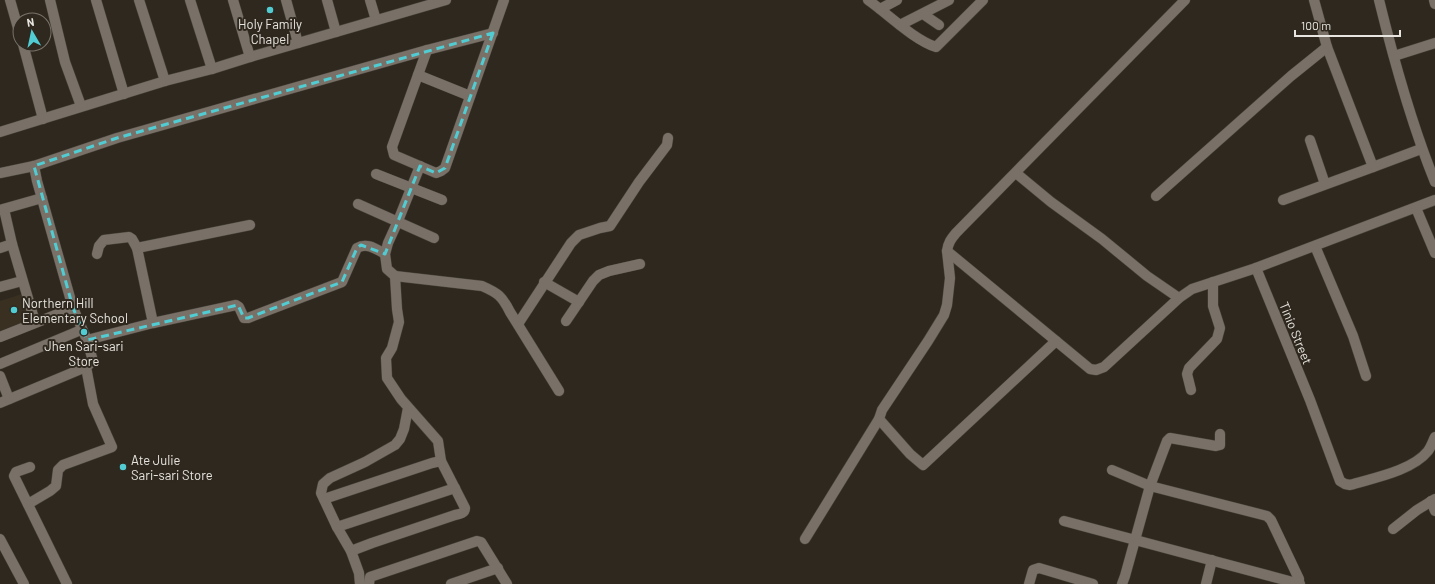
<svg xmlns="http://www.w3.org/2000/svg" width="1435" height="584" viewBox="0 0 1435 584" font-family="Barlow,sans-serif">
<style>
.built{fill:#3a3022}
.lines{fill:none;stroke-linecap:round;stroke-linejoin:round}
.minor-casing{stroke:#48443c;stroke-width:11}
.minor{stroke:#797167;stroke-width:10}
.marked{fill:none;stroke:#51ccd3;stroke-width:3;stroke-dasharray:8 5;stroke-linejoin:round}
.poi-dot{fill:#51ccd3;stroke:#2e281f;stroke-width:1.5}
.labels{text-anchor:middle;stroke-width:4;stroke-linejoin:round;paint-order:stroke}
.poi-label{font-size:13px;fill:#e8e4df;stroke:#2e281f}
.street-label{font-size:13px;fill:#e8e4df;stroke:#2e281f}
</style>
<rect width="100%" height="100%" fill="#2e281f"/>
<path class="built" d="M 22,294 L 31,319 L 0,331 L 0,301 Z"/>
<g class="lines">
<g class="minor-casing">
<g id="minor">
<path d="M 10,0 L 20,35"/>
<path d="M 50,0 L 65,62 L 81,106"/>
<path d="M 96,0 L 124,94"/>
<path d="M 139,0 L 165,81"/>
<path d="M 190,0 L 212,69"/>
<path d="M 233,0 L 250,57"/>
<path d="M 286,0 L 298,43"/>
<path d="M 327,0 L 336,32"/>
<path d="M 370,0 L 376,20"/>
<path d="M 868,0 C 888,14 914,40 936,47 L 983,0"/>
<path d="M 1185,0 L 956,233 C 951,239 948,243 947,251 L 1090,369 L 1096,370 L 1104,367 L 1179,298 L 1192,289 L 1256,268"/>
<path d="M 1314,0 L 1327,47 L 1373,167 L 1421,149"/>
<path d="M 1379,0 C 1394,61 1411,123 1435,182"/>
<path d="M 1434,0 L 1435,4"/>
<path d="M 880,9 L 897,0"/>
<path d="M 923,14 L 939,25"/>
<path d="M 900,25 L 949,0"/>
<path d="M 23,44 L 43,119"/>
<path d="M 427,50 L 392,147 L 394,155 L 436,173 L 441,171 L 445,168 L 504,0"/>
<path d="M 1394,56 L 1435,43"/>
<path d="M 418,75 L 470,96"/>
<path d="M 0,132 L 165,81 L 212,69 L 250,57 L 446,0"/>
<path d="M 1310,140 L 1325,184"/>
<path d="M 0,173 L 34,166 L 117,138 L 427,50 L 493,33"/>
<path d="M 1016,173 L 1051,202 L 1102,239 L 1147,276 L 1179,298"/>
<path d="M 376,174 L 442,200"/>
<path d="M 1156,196 L 1291,76 L 1327,47"/>
<path d="M 1283,200 L 1373,167"/>
<path d="M 1435,200 L 1256,268 L 1310,400 L 1340,481 L 1345,484 L 1350,485 C 1373,478 1412,471 1428,451 C 1431,447 1433,441 1435,437"/>
<path d="M 358,204 L 434,238"/>
<path d="M 1416,208 L 1435,253"/>
<path d="M 4,209 L 12,244 L 35,322"/>
<path d="M 0,210 L 42,198"/>
<path d="M 1315,246 L 1353,336 L 1366,376"/>
<path d="M 0,248 L 12,244"/>
<path d="M 947,251 L 950,278 L 947,305 L 944,315 L 928,341 L 882,410 L 879,419 L 910,454 L 923,465 L 1056,341"/>
<path d="M 97,254 L 99,246 L 104,240 L 129,237 L 132,239 L 137,248"/>
<path d="M 395,276 L 482,286 C 498,293 502,296 510,312 L 559,391"/>
<path d="M 544,282 L 579,302"/>
<path d="M 0,287 L 22,281"/>
<path d="M 566,321 L 593,281 L 599,275 L 609,271 L 640,264"/>
<path d="M 153,323 L 137,248 L 250,225"/>
<path d="M 518,324 L 571,243 L 579,235 L 600,228 L 610,226 L 639,182 L 667,145 L 668,138"/>
<path d="M 0,337 L 73,308"/>
<path d="M 87,340 L 153,323 L 236,305 L 239,307 L 244,318 L 248,318 L 342,282 L 357,248 C 367,242 376,249 385,254"/>
<path d="M 0,364 L 81,330"/>
<path d="M 0,376 L 9,399"/>
<path d="M 1191,390 L 1187,374 L 1189,368 L 1217,339 L 1220,328 L 1213,306 L 1213,282"/>
<path d="M 0,403 L 86,367 L 93,361 L 87,340 L 73,308 L 37,181 L 34,166"/>
<path d="M 408,408 L 404,429 L 400,439 L 395,445 L 365,462 L 330,478 L 323,484 L 321,493 L 337,527 L 351,551 L 372,543 L 455,515 C 460,514 465,513 465,508 L 441,461 L 438,441 L 401,399 L 387,378 L 386,358 L 392,348 L 399,322 L 397,309 L 395,276 L 387,269 L 385,254 L 388,243 L 398,221 L 420,166"/>
<path d="M 30,467 L 16,472 L 14,476 L 67,584"/>
<path d="M 1112,470 L 1150,486 L 1267,516 L 1271,520 L 1299,579 L 1299,584"/>
<path d="M 324,499 L 432,463 L 441,461"/>
<path d="M 1431,501 L 1435,511"/>
<path d="M 28,504 L 50,491 L 56,486 L 58,470 L 63,465 L 112,447 L 93,404 L 86,367"/>
<path d="M 1064,521 L 1300,584"/>
<path d="M 337,527 L 455,488"/>
<path d="M 1393,529 L 1417,510 L 1435,499"/>
<path d="M 0,539 L 24,584"/>
<path d="M 805,539 L 879,419"/>
<path d="M 351,551 L 359,573 L 360,584"/>
<path d="M 369,584 L 370,577 L 477,541 L 481,542 L 507,584"/>
<path d="M 451,584 L 498,568"/>
<path d="M 1029,584 L 1033,570 L 1039,568 L 1093,584"/>
<path d="M 1122,584 L 1125,576 L 1150,486 L 1167,441 L 1170,438 L 1216,446 L 1220,445 L 1220,434"/>
<path d="M 1206,584 L 1212,560"/>
</g>
</g>
<use href="#minor" class="minor"/>
</g>
<path class="marked" d="M 493,33 L 445,168 L 436,173 L 420,166 L 385,254 L 361,245 L 357,248 L 342,282 L 248,318 L 244,318 L 238,305 L 87,340 L 73,308 L 34,166 L 117,138 Z"/>
<g class="poi-dot">
<circle cx="270" cy="10" r="4"/>
<circle cx="14" cy="310" r="4"/>
<circle cx="84" cy="332" r="4"/>
<circle cx="123" cy="467" r="4"/>
</g>
<g class="labels">
<g class="poi-label">
<text x="270" y="29">Holy Family<tspan x="270" dy="15">Chapel</tspan></text>
<text x="22" y="308" text-anchor="start">Northern Hill<tspan x="22" dy="15">Elementary School</tspan></text>
<text x="84" y="351">Jhen Sari-sari<tspan x="84" dy="15">Store</tspan></text>
<text x="131" y="465" text-anchor="start">Ate Julie<tspan x="131" dy="15">Sari-sari Store</tspan></text>
</g>
<g class="street-label">
<text transform="translate(1296 333) rotate(68)" y="5">Tinio Street</text>
</g>
</g>
<g transform="translate(32 32) rotate(351)"><circle r="19" fill="#2e281f" stroke="#78736c"/>
<path d="M0-3L7 15L0 10L-7 15Z" fill="#51ccd3"/>
<text y="-6" font-size="11" font-weight="bold" text-anchor="middle" fill="#e8e4df">N</text>
</g>
<path d="M1295 30v6h105v-6" fill="none" stroke="#e8e4df" stroke-width="2"/>
<text x="1301" y="30" font-size="12" fill="#e8e4df" stroke="#2e281f" stroke-width="3" paint-order="stroke">100 m</text>
</svg>
